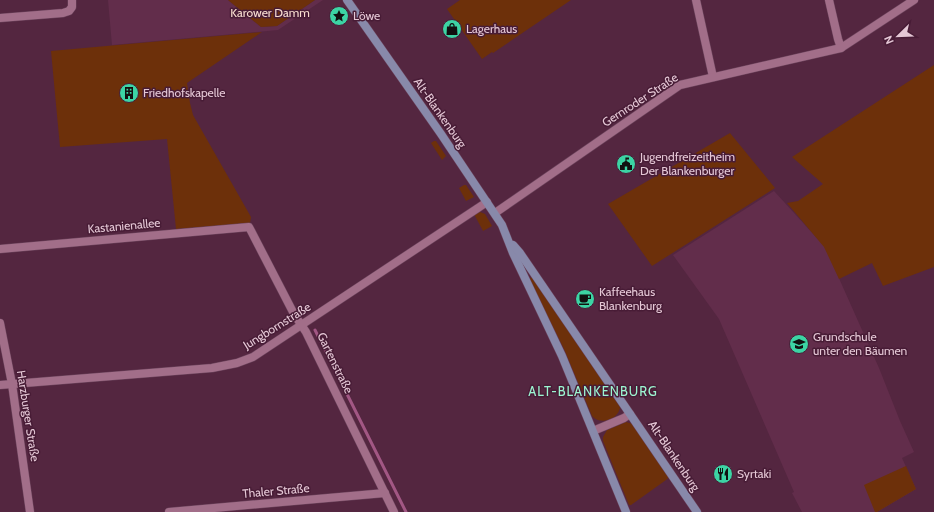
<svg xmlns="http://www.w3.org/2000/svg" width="934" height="512" viewBox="0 0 934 512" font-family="Cabin,sans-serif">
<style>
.built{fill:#622d4b}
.green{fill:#6d300a}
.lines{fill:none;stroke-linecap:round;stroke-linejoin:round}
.stream{stroke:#a25784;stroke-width:3}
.street-casing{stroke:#6c445c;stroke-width:9}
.secondary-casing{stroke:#6c445c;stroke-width:9}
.street{stroke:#a26e89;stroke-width:8}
.secondary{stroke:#8889aa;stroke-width:8}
.labels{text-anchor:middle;stroke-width:3;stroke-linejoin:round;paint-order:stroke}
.park-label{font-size:12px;fill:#f8ddd0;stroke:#481c36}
.poi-label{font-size:12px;fill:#e5c8d6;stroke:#481c36;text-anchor:start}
.street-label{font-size:12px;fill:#e5c8d6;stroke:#481c36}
.neighbourhood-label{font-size:13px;letter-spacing:1px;fill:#9cf5d1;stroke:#481c36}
</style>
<rect width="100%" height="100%" fill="#542640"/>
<g class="built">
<path d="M 108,0 L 228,0 L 261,27 L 277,26 L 315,0 L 323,0 L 278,30 L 112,45 Z"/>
<path d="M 774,191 L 825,247 L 879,368 L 900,421 L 914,452 L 902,458 L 916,489 L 877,512 L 802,512 L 792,493 L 794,492 L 719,319 L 673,255 Z"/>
</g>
<g class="green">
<path d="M 228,0 L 315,0 L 277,26 L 261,27 Z"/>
<path d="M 460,0 L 571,0 L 493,53 L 492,52 L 482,59 L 447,9 Z"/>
<path d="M 262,32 L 187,83 L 190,103 L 193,115 L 251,217 L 250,223 L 176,229 L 167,139 L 60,147 L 51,51 Z"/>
<path d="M 934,65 L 934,267 L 883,286 L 872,263 L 839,279 L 824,247 L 787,203 L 798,201 L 823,184 L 792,157 Z"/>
<path d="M 730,133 L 775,188 L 652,266 L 608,204 Z"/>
<path d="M 434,141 L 436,141 L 446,156 L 442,160 L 431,143 Z"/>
<path d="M 464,185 L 466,185 L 474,197 L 466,201 L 459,188 Z"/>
<path d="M 480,212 L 485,214 L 492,226 L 483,231 L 474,214 Z"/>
<path d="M 532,277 L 620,407 C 619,419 601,426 592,416 L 564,349 L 529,279 Z"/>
<path d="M 626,422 L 633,424 L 668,475 L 668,478 L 666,480 L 631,505 L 629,505 L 603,441 L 603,437 L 607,430 Z"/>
<path d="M 906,466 L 916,489 L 877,512 L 875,512 L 864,485 Z"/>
</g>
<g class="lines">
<path class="stream" d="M 315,330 L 406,512"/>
<g class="street-casing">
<g id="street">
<path d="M 696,0 L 713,77"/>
<path d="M 829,0 L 838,39 L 841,48"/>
<path d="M 0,18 L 63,13 L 69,11 L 72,7 L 72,0"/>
<path d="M 495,213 L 680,85 L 841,48 L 914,0"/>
<path d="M 0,249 L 249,227 L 294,314 L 306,332 L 394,512"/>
<path d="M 0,323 L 12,384 L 30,512"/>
<path d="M 0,385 L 212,368 L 237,363 L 253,357 L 487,202"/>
<path d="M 593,431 L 624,418 L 630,414"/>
<path d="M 169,512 L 385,493"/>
</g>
</g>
<g class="secondary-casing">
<g id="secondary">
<path d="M 347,0 L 441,134 L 502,225 L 513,253 L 562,356 L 626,512"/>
<path d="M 513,245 L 520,253 L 697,512"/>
</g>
</g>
<use href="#street" class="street"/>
<use href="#secondary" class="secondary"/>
</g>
<defs>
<g id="sight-disc" transform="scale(1)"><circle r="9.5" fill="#3cd4a4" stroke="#481c36"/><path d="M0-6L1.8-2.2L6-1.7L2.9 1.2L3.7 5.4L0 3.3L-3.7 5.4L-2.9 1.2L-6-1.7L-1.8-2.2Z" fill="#111"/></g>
<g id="shop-disc" transform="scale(1)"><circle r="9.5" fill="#3cd4a4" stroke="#481c36"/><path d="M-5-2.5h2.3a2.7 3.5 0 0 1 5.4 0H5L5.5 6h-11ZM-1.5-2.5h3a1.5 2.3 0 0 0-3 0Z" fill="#111"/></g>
<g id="building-disc" transform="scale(1)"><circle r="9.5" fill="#3cd4a4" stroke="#481c36"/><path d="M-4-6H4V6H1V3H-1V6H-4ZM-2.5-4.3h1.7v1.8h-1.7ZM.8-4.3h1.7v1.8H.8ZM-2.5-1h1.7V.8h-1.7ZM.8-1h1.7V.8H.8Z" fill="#111"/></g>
<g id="civic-disc" transform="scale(1)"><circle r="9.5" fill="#3cd4a4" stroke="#481c36"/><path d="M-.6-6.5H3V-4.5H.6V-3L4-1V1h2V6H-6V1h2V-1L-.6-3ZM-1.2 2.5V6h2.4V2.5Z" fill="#111"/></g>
<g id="cafe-disc" transform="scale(1)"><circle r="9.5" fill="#3cd4a4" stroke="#481c36"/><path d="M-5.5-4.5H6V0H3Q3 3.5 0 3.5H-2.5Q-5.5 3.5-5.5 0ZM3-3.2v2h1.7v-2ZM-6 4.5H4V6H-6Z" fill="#111"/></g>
<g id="school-disc" transform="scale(1)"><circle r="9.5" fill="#3cd4a4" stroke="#481c36"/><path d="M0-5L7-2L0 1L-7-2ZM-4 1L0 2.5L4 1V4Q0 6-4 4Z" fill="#111"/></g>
<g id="restaurant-disc" transform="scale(1)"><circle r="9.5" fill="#3cd4a4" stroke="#481c36"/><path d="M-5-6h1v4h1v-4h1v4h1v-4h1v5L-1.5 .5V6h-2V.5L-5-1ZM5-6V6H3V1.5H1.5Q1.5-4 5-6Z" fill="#111"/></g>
</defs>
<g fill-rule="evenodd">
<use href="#sight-disc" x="339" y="16"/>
<use href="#shop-disc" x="452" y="29"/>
<use href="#building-disc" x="129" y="93"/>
<use href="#civic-disc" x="626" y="164"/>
<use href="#cafe-disc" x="585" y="299"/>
<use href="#school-disc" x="799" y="344"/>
<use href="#restaurant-disc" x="723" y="474"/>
</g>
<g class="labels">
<g class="park-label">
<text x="270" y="17">Karower Damm</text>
</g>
<g class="poi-label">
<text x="353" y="20">Löwe</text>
<text x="466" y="33">Lagerhaus</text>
<text x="143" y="97">Friedhofskapelle</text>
<text x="640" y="161">Jugendfreizeitheim<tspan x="640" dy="14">Der Blankenburger</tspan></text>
<text x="599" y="296">Kaffeehaus<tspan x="599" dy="14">Blankenburg</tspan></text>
<text x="813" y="341">Grundschule<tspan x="813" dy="14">unter den Bäumen</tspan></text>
<text x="737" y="478">Syrtaki</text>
</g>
<g class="street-label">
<text transform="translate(640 100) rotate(-33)" y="4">Gernroder Straße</text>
<text transform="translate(440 113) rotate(55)" y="4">Alt-Blankenburg</text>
<text transform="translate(124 226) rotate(-5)" y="4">Kastanienallee</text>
<text transform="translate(277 326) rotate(-32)" y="4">Jungbornstraße</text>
<text transform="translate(335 363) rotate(64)" y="4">Gartenstraße</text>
<text transform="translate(28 416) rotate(81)" y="4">Harzburger Straße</text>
<text transform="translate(674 456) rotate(56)" y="4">Alt-Blankenburg</text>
<text transform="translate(276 491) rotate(-5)" y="4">Thaler Straße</text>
</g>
<g class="neighbourhood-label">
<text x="593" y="396">ALT-BLANKENBURG</text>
</g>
</g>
<g transform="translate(898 36) rotate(247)" stroke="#481c36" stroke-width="3" paint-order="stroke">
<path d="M0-3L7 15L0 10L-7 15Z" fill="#e5c8d6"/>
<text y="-6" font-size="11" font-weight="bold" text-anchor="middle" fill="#e5c8d6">N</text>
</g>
</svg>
